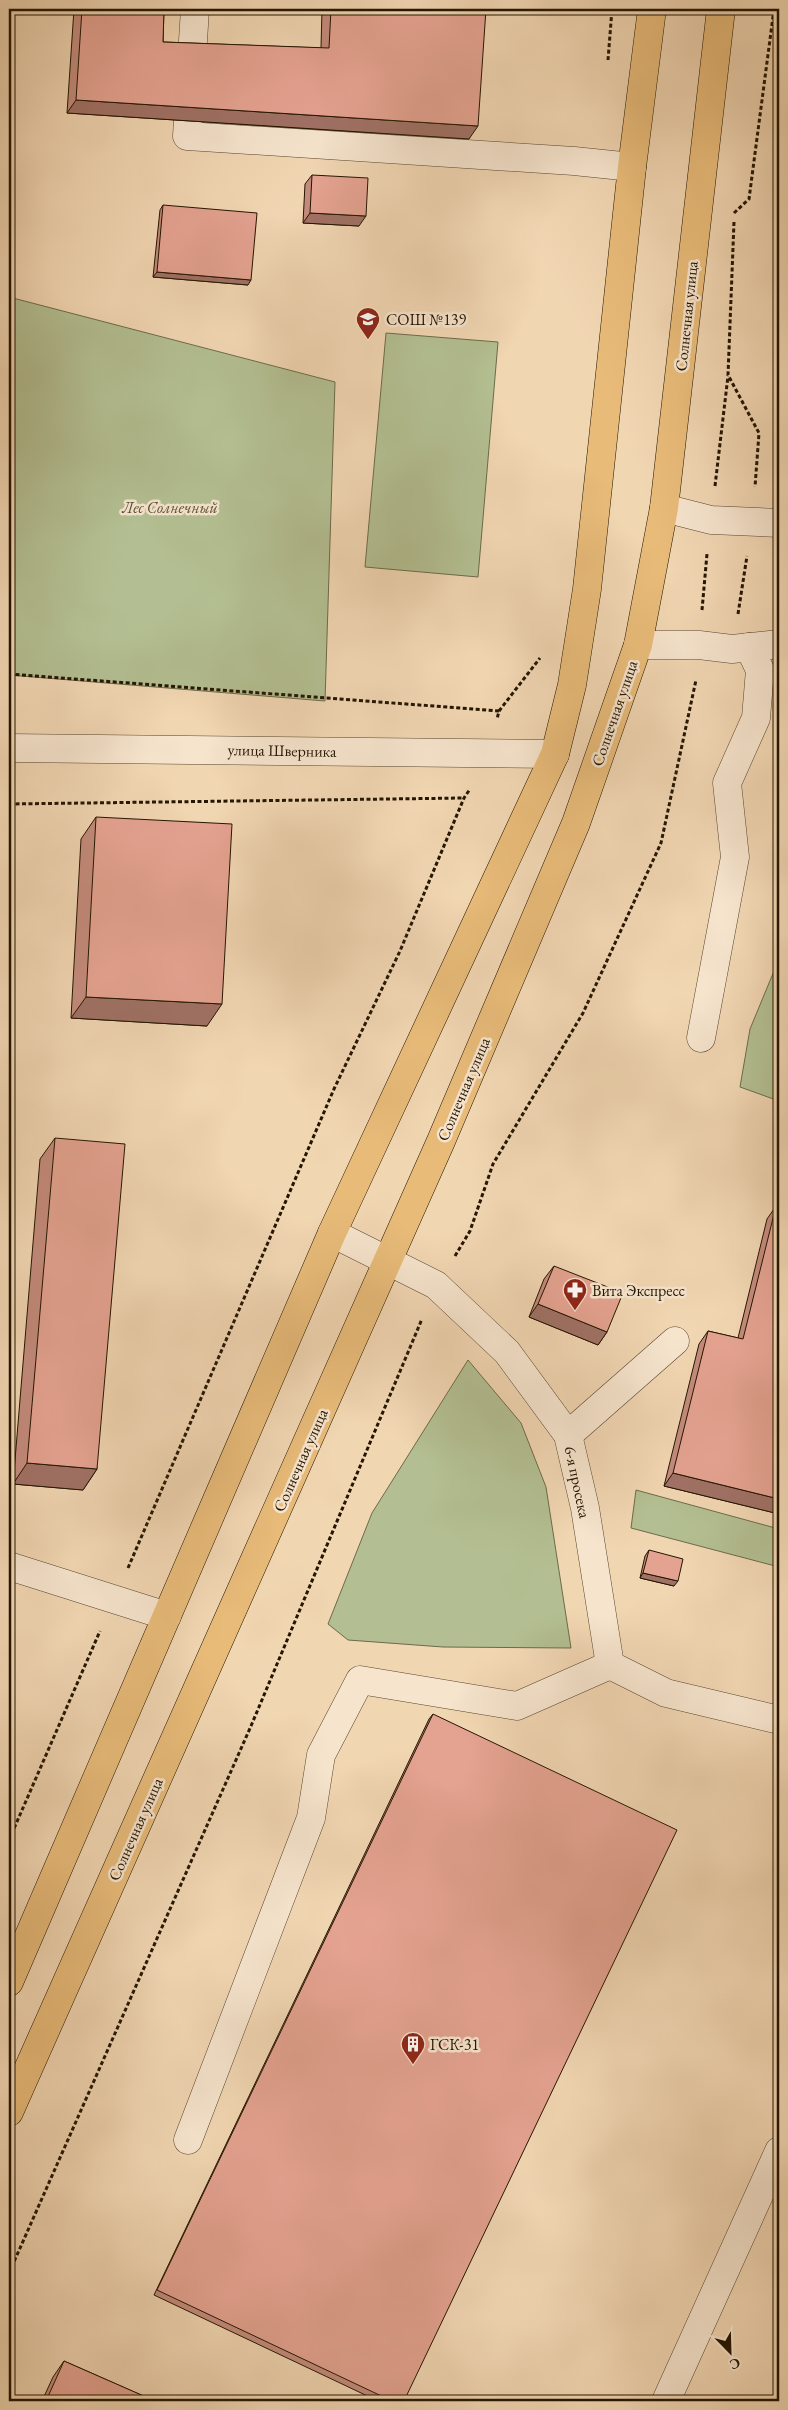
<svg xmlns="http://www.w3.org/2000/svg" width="788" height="2410" viewBox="0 0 788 2410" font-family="'EB Garamond',serif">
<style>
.green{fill:#b3bf92;stroke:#6c6a4a}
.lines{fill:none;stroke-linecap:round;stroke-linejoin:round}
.minor-casing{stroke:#57452d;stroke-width:29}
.major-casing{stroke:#241501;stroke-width:29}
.path{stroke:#241501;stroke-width:3;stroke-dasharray:4 2.5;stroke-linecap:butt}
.minor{stroke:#f6e4cd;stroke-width:28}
.major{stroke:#e8bb79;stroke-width:28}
.wall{fill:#c48b7c;stroke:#241501}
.shaded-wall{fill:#a07165;stroke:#241501}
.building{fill:#e4a290;stroke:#241501}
.labels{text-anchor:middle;stroke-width:5;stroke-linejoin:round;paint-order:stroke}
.street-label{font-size:16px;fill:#241501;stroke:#f6e4cd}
.poi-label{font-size:16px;fill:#241501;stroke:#f6e4cd;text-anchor:start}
.park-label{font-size:16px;font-style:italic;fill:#565034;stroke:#f6e4cd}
</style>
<rect width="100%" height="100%" fill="#f1d6b2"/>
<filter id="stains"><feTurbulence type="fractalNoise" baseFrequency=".004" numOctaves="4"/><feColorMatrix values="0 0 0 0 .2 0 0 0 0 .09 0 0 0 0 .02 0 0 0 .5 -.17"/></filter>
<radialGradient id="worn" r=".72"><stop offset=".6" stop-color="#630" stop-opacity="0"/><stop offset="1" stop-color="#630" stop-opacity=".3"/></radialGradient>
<g class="green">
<path d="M 9,297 L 335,382 L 325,701 L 9,675 Z"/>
<path d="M 386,333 L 498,342 L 478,577 L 365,567 Z"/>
<path d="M 779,959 L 779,1101 L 740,1087 L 750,1029 Z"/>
<path d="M 468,1360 L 521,1423 L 546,1487 L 571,1648 L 443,1647 L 348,1640 L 328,1624 L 372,1513 Z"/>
<path d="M 636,1490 L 779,1529 L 779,1567 L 631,1528 Z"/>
</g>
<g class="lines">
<g class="minor-casing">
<g id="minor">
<path d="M 195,9 L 187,136 L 574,161 L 632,167"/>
<path d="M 664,508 L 711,520 L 779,523"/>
<path d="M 638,645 L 699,645 L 732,649 L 779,644"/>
<path d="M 9,748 L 555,754"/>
<path d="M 701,1038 L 735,857 L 727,783 L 756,718 L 760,670 L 749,647"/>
<path d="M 332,1233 L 436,1285 L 507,1352 L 568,1435 L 585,1508 L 610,1665 L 666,1693 L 779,1720"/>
<path d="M 568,1435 L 675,1341"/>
<path d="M 9,1566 L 167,1616"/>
<path d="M 188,2140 L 311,1818 L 321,1755 L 360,1680 L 517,1706 L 610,1665"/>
<path d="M 666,2401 L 779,2151"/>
</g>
</g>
<g class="major-casing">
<g id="major">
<path d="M 9,1982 L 332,1233 L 555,754 L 572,685 L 587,589 L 632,167 L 652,9"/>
<path d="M 9,2112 L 441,1141 L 576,823 L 638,645 L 664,508 L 721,9"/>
</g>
</g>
<g class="path">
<path d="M 608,60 L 612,9"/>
<path d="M 734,213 L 749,199 L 774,9"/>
<path d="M 734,222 L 728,375 L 759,433 L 755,487"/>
<path d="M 715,486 L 728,376"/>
<path d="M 702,610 L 707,554"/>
<path d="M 738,614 L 747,556"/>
<path d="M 9,674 L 499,711 L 497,719"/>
<path d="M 499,711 L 540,658"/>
<path d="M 9,804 L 464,798"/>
<path d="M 455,1256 L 470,1231 L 493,1164 L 583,1013 L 661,843 L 696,680"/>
<path d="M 128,1568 L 334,1089 L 400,951 L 464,798 L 470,789"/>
<path d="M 9,1840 L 100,1631"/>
<path d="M 9,2273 L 251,1726 L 422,1319"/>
</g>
<use href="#minor" class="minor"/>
<use href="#major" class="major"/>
</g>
<g class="wall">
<path d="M 74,9 L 164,9 L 163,42 L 321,48 L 322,9 L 486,9 L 469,139 L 67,113 Z"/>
<path d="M 312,175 L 359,226 L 303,223 L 305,184 Z"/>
<path d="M 163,205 L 248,285 L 153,277 L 160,210 Z"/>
<path d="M 96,817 L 207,1026 L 71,1018 L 81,839 Z"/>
<path d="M 55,1138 L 97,1469 L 83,1490 L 13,1484 L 40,1159 Z"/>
<path d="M 776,1206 L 779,1514 L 664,1486 L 699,1344 L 708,1331 L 738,1338 L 767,1219 Z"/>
<path d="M 554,1266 L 607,1332 L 598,1345 L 529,1317 L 544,1279 Z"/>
<path d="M 649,1550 L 674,1586 L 640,1578 L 645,1556 Z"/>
<path d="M 433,1714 L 404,2401 L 378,2401 L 154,2295 L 429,1719 Z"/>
<path d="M 64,2361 L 155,2401 L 42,2401 L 53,2377 Z"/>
</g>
<g class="shaded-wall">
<path d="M 76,100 L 478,126 L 469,139 L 67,113 Z"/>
<path d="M 310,213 L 366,216 L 359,226 L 303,223 Z"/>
<path d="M 157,272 L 251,280 L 248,285 L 153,277 Z"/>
<path d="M 86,997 L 222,1004 L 207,1026 L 71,1018 Z"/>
<path d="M 538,1304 L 607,1332 L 598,1345 L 529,1317 Z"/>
<path d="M 27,1463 L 97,1469 L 83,1490 L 13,1484 Z"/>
<path d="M 673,1473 L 779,1499 L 779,1514 L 664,1486 Z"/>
<path d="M 643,1573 L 678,1581 L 674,1586 L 640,1578 Z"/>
</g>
<g class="building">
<path d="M 82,9 L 164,9 L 163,42 L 329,48 L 331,9 L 486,9 L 478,126 L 76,100 Z"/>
<path d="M 312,175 L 368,178 L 366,216 L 310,213 Z"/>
<path d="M 163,205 L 257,213 L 251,280 L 157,272 Z"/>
<path d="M 96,817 L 232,824 L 222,1004 L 86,997 Z"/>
<path d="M 55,1138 L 125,1144 L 97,1469 L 27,1463 Z"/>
<path d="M 776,1206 L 779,1207 L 779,1499 L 673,1473 L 708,1331 L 743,1339 Z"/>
<path d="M 554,1266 L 623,1293 L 607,1332 L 538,1304 Z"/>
<path d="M 649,1550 L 683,1559 L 678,1581 L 643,1573 Z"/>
<path d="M 433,1714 L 677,1830 L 404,2401 L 392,2401 L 157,2290 Z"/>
<path d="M 64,2361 L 155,2401 L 46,2401 Z"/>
</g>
<defs>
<g id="school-pin" transform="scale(1.25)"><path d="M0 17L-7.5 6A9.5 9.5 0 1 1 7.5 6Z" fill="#8f2418" stroke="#f6e4cd"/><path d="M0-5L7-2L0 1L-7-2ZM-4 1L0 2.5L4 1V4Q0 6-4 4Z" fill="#fff"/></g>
<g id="pharmacy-pin" transform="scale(1.25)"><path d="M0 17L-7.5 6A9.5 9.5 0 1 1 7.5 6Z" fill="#8f2418" stroke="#f6e4cd"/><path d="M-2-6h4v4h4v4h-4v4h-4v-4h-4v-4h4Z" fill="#fff"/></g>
<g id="building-pin" transform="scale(1.25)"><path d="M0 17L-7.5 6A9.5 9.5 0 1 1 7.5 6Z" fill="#8f2418" stroke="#f6e4cd"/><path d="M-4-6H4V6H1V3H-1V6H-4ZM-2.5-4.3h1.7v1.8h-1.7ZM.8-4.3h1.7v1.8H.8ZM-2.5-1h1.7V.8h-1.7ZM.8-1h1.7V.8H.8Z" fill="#fff"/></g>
</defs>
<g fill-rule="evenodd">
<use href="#school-pin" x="368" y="319"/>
<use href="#pharmacy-pin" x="575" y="1290"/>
<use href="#building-pin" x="413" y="2044"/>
</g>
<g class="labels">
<g class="street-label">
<text transform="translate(686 316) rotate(-84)" y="6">Солнечная улица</text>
<text transform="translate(614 713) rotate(-71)" y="6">Солнечная улица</text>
<text transform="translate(282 750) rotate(1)" y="6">улица Шверника</text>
<text transform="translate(463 1089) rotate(-67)" y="6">Солнечная улица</text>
<text transform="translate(300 1460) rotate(-66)" y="6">Солнечная улица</text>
<text transform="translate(578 1482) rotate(78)" y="6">6-я просека</text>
<text transform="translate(135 1829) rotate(-66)" y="6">Солнечная улица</text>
</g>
<g class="poi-label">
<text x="386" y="325">СОШ №139</text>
<text x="592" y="1296">Вита Экспресс</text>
<text x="430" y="2050">ГСК-31</text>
</g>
<g class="park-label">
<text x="170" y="513">Лес Солнечный</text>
</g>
</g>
<rect width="788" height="2410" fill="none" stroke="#f1d6b2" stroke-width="30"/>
<rect x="10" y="10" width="768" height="2390" fill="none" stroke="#241501" stroke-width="2.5"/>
<rect x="15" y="15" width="758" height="2380" fill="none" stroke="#241501"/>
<g transform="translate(730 2352) rotate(157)" stroke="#f6e4cd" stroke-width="4" paint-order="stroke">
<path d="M0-4L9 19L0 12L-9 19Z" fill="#241501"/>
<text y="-8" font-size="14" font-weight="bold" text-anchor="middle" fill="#241501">С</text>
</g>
<rect width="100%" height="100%" filter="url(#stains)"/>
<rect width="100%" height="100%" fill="url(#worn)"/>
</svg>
